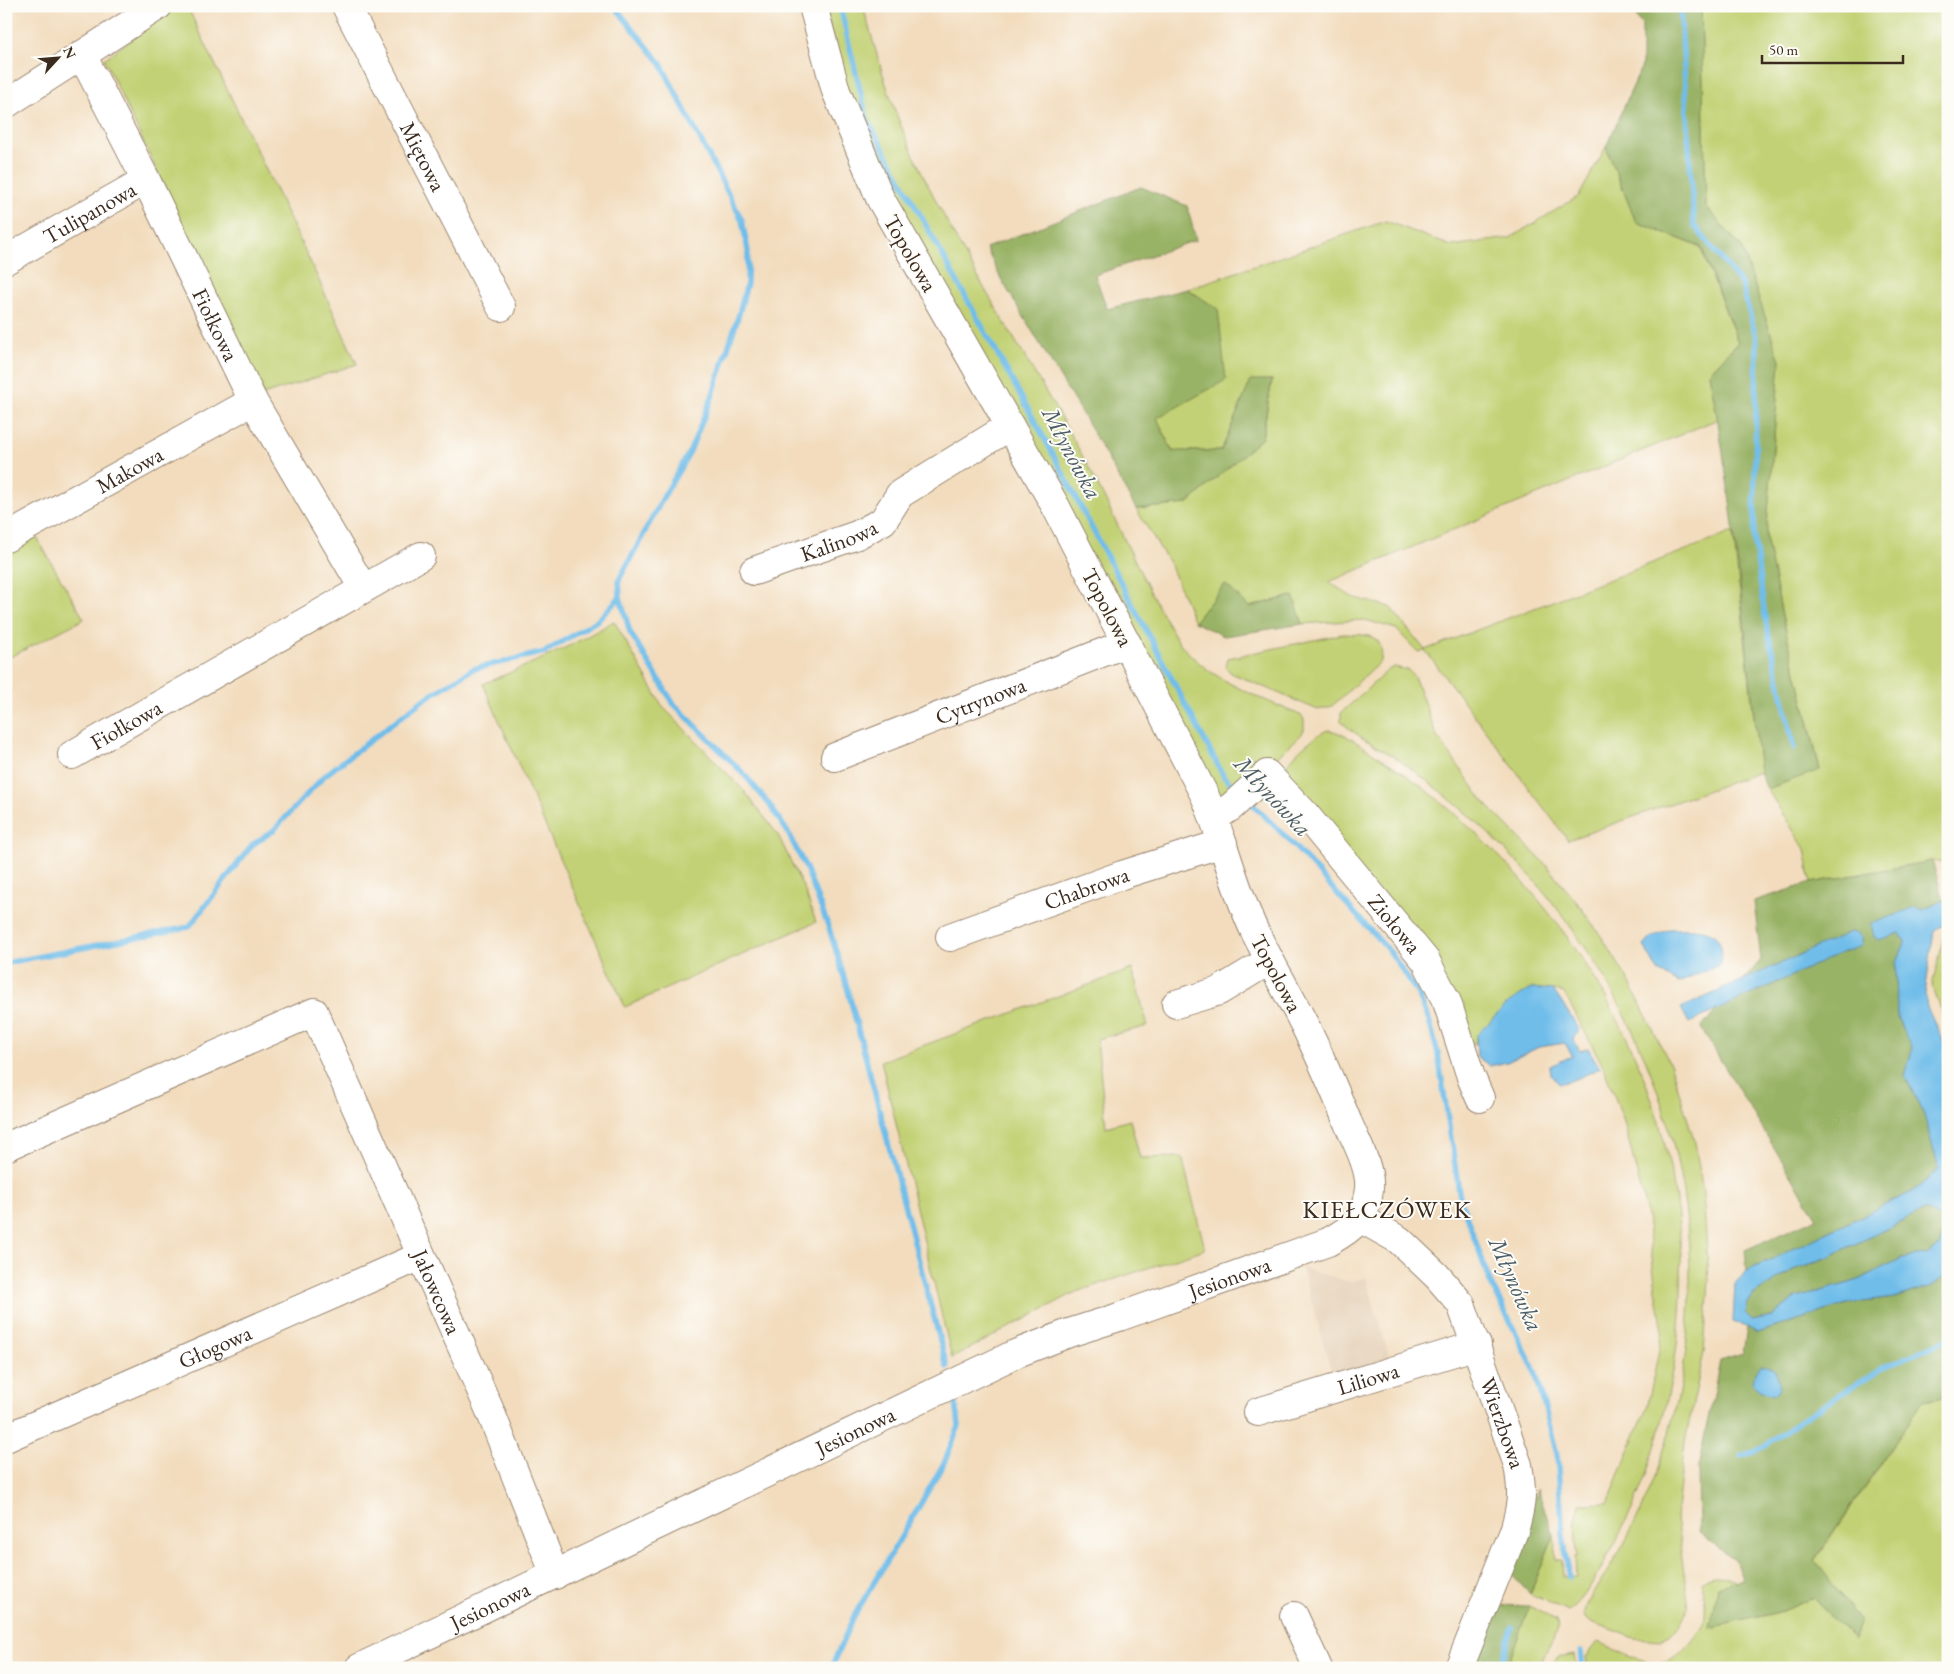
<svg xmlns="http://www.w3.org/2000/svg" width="1954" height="1674" viewBox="0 0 1954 1674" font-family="'EB Garamond',serif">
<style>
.built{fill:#e3cdb2}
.green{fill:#c2d174;stroke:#7e7e49}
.forest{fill:#99b366;stroke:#6a6e42}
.water{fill:#6fbdea;stroke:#557484;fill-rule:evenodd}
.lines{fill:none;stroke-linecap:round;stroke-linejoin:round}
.stream{stroke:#6fbdea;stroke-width:5.5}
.minor-casing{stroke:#96836e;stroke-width:30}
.minor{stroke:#fff;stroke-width:28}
.labels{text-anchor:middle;stroke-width:4;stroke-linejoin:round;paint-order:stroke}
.street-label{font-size:22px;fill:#3b2a1e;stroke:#fdfcf7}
.water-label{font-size:24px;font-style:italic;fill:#4d5d65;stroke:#fdfcf7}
.quarter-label{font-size:25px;letter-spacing:1px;fill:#3b2a1e;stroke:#fdfcf7}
</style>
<rect width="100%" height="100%" fill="#fdfcf7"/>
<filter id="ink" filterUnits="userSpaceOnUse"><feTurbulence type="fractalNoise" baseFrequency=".02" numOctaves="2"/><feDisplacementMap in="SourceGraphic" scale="10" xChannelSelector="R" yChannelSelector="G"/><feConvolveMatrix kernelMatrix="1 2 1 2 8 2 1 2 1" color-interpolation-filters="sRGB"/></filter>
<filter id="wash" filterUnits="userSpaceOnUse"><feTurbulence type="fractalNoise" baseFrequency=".0096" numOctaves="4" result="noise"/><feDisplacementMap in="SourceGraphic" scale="20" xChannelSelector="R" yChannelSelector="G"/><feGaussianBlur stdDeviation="1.12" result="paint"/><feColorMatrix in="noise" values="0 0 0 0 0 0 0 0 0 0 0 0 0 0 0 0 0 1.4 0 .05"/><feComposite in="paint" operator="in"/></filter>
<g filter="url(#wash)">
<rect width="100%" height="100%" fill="#f2dcbd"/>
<path class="built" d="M 1302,1268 L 1351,1282 L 1366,1277 L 1391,1363 L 1334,1381 Z"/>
<g class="green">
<path d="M 178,6 L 187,6 L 310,261 L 357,364 L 263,395 L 104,59 Z"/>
<path d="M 825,6 L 863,6 C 877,55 890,104 911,149 C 958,253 1022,348 1077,446 C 1113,510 1140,579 1178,641 C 1210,682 1256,695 1302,716 L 1304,720 L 1304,730 L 1301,735 L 1229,802 L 1223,803 L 904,223 L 843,85 Z"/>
<path d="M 1701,6 L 1948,6 L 1948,864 L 1932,861 L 1811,883 L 1805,849 L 1767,789 L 1820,769 L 1782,615 L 1766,537 L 1780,361 L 1742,248 L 1706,207 Z"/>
<path d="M 1606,147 L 1636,222 L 1700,247 L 1738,342 L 1709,373 L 1718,419 L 1329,582 L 1352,597 L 1390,607 L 1425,650 L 1733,532 L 1760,772 L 1568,840 L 1425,650 L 1418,652 L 1396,629 L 1365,620 L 1303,624 L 1293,596 L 1249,607 L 1225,584 L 1194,622 L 1171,566 L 1136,509 L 1187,504 L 1262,438 L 1272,380 L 1251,381 L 1221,451 L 1172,451 L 1157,418 L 1218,309 L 1187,289 L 1386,221 L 1451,246 L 1510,238 L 1579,196 Z"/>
<path d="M 36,536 L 84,619 L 10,657 L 6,650 L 6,553 Z"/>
<path d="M 614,621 L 663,707 L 745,792 L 778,835 L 804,889 L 816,922 L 625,1007 L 483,684 C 528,665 572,647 614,621 Z"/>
<path d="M 1343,634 C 1363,635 1386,632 1381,661 L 1332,706 L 1318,710 L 1231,673 L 1226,667 L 1228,658 L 1233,657 Z"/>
<path d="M 1394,667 L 1408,670 L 1414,676 L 1437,737 L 1442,743 L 1484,802 L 1548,867 L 1579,905 L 1603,939 L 1630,983 L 1671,1066 L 1695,1143 L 1703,1192 L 1709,1280 L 1704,1352 L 1685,1442 L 1676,1518 L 1689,1607 L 1680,1625 L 1671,1634 L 1660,1640 L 1635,1638 L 1589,1621 L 1584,1617 L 1584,1612 C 1592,1590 1610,1570 1621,1549 C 1635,1525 1646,1499 1656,1473 C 1724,1289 1687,1087 1573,930 C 1557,908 1540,885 1520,865 C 1485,828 1447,795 1406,765 C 1388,751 1355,737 1341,721 L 1341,713 L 1388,670 Z"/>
<path d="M 1328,730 C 1344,732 1357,743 1370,751 C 1402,771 1431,792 1458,817 C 1627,966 1720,1180 1666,1405 C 1657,1444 1645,1483 1627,1519 C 1618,1538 1586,1603 1568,1611 L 1530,1594 L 1554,1535 L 1557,1560 L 1562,1560 L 1563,1578 L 1576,1577 L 1575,1557 L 1577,1557 L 1575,1525 L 1580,1504 L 1608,1503 L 1648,1404 L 1663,1330 L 1656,1290 L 1646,1210 L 1623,1118 L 1602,1064 L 1564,993 L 1553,990 L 1476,1036 L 1476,1043 L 1468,1044 L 1282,774 C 1287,759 1314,735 1328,730 Z"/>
<path d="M 1948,933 L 1948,1028 L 1932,986 L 1944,937 Z"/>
<path d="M 1132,969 L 1148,1026 L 1097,1039 L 1106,1127 L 1130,1120 L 1140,1158 L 1182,1157 L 1205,1249 L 1076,1292 L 952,1358 L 881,1061 Z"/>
<path d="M 1948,1395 L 1948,1668 L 1588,1667 L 1586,1657 L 1598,1642 C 1615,1649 1637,1663 1656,1663 C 1677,1663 1697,1639 1704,1621 C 1707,1610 1704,1593 1702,1582 C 1713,1572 1725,1577 1738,1581 L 1717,1587 L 1710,1628 L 1783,1611 L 1813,1598 L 1853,1640 L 1859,1620 L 1815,1561 L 1924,1400 Z"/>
<path d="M 1529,1606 L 1557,1621 L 1559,1627 L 1538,1668 L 1507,1668 Z"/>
<path d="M 1575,1655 L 1577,1668 L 1550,1666 L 1557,1658 Z"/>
</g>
<g class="forest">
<path d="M 1629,6 L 1701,6 L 1706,207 L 1742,248 L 1780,361 L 1766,537 L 1782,615 L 1820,770 L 1767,789 L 1760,772 C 1745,639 1735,505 1709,373 L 1738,342 L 1701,247 L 1636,222 L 1606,147 L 1642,66 L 1642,25 Z"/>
<path d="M 1141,187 L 1187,206 L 1196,240 L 1095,275 L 1107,309 L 1187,289 L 1218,309 L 1226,380 L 1157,418 L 1172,451 L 1221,451 L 1251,380 L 1272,380 L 1262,438 L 1187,504 L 1136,509 L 1091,429 L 1001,279 L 986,248 Z"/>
<path d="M 1225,584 L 1249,607 L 1293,596 L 1303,624 L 1224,636 L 1194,622 Z"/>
<path d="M 1932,861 L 1944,900 L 1923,910 L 1893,916 L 1905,942 L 1896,964 L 1897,1017 L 1912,1050 L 1905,1076 L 1924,1115 L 1939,1169 L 1914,1191 L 1747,1271 L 1745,1250 L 1817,1218 L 1701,1028 L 1761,960 L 1754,901 L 1811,883 Z"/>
<path d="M 1926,1210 L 1946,1222 L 1939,1247 L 1926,1255 L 1902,1258 L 1859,1280 L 1794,1299 L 1772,1316 L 1752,1320 L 1746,1314 L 1747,1305 L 1754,1294 L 1793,1270 L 1826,1258 Z"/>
<path d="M 1948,1274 L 1948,1395 L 1924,1400 L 1815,1560 L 1859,1620 L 1853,1640 L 1813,1598 L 1783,1611 L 1710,1628 L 1717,1587 L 1743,1579 L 1734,1559 L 1699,1532 L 1698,1468 L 1720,1361 L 1743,1354 L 1747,1327 L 1757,1333 L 1847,1304 L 1894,1298 L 1932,1286 Z"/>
<path d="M 1537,1489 L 1554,1535 L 1530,1594 L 1510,1573 L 1520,1550 Z"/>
<path d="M 1496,1605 L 1529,1606 L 1507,1668 L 1470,1668 Z"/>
</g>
<g class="water">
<path d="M 1948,895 L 1948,923 L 1934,930 L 1925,994 L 1927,1007 L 1948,1052 L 1948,1107 L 1946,1111 L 1948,1116 L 1948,1274 L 1932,1286 L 1894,1298 L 1847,1304 L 1757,1333 L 1747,1327 L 1733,1322 L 1735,1283 L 1747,1271 L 1914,1191 L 1939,1169 L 1924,1115 L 1905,1076 L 1912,1050 L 1897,1017 L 1896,964 L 1905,942 L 1900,933 L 1879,940 L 1874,937 L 1871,924 L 1915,907 L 1923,910 L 1944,900 ZM 1926,1210 L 1946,1222 L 1939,1247 L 1926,1255 L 1902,1258 L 1859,1280 L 1794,1299 L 1772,1316 L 1752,1320 L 1746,1314 L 1747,1305 L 1754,1294 L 1793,1270 L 1826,1258 Z"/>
<path d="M 1669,929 C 1697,929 1727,924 1721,964 L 1679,983 L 1658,971 L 1644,946 L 1652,937 Z"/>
<path d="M 1850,932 L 1857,933 L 1862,937 L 1862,946 L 1843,952 L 1689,1023 L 1681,1008 Z"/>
<path d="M 1532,988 L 1553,990 L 1580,1030 L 1573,1039 L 1580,1051 L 1588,1048 L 1600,1068 L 1576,1079 L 1559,1084 L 1551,1074 L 1550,1066 L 1572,1056 L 1565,1043 L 1539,1047 L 1507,1062 L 1490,1066 L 1477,1057 L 1476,1036 L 1509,1002 Z"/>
<path d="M 1761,1366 L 1771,1368 L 1776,1371 L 1780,1386 L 1777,1391 L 1772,1395 L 1759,1390 L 1753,1382 L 1755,1372 Z"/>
</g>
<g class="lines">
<g class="stream">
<path d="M 614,6 L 660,62 L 742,220 L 748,251 L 747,283 L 739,314 L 712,397 L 690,451 L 664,496 L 619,580 L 620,597 L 630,632 L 673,703 L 743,773 L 769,804 L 787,831 L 806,868 L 829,928 L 847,987 L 947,1367"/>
<path d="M 840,6 L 867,119 L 1048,445 L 1224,777 L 1239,791"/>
<path d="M 1680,6 L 1694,225 L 1742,285 L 1757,341 L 1754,537 L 1766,623 L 1794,748"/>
<path d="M 1249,801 L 1286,837 L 1391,953 L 1418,994 L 1429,1020 L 1438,1054 L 1460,1198 L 1490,1282 L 1535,1371 L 1557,1454 L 1563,1534 L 1569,1578"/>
<path d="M 6,965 L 11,962 L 189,927 L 252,845 L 274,830 L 324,776 L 423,700 L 473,669 L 545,652 L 598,620 L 620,597"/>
<path d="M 1741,1456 L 1761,1448 L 1819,1408 L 1883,1368 L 1944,1341 L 1948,1336"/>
<path d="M 1581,1652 L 1583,1668"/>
<path d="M 831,1668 L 854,1616 L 916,1512 L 945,1461 L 959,1426 L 955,1395"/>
<path d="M 1500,1668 L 1512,1628"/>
</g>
</g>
</g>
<g filter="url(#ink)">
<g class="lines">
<g class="minor-casing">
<g id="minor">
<path id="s1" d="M 346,6 L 501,307"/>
<path id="s2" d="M 82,55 L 146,180 L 253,401 L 363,588"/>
<path d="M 6,104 L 158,6"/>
<path id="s3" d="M 6,260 L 146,180"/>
<path id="s4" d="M 6,538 L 253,401"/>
<path id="s5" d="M 754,571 L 857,535 L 883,521 L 900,494 L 1010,426"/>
<path id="s6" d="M 72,755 L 421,556"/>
<path id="s7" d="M 835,757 L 1127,643"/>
<path id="s8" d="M 1214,818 L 1231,807 L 1267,774 L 1305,814 L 1426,961 L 1447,1002 L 1471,1077 L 1480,1098"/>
<path id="s9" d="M 950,937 L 1122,875 L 1223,843"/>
<path d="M 1176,1004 L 1219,991 L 1270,960"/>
<path id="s10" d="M 6,1147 L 314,1012 L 491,1413 L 555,1575"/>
<path id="s11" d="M 1360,1218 L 1399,1240 L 1437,1276 L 1461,1304 L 1518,1465 C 1523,1493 1522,1504 1514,1531 L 1459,1668"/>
<path id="s12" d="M 1258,1412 L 1477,1345"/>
<path id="s13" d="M 6,1438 L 421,1256"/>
<path d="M 1294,1616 L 1318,1668"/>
<path id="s14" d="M 359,1668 L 1015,1354 L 1069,1333 L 1119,1317 L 1328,1242 C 1352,1229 1367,1218 1369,1188 C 1371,1169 1356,1141 1348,1123 C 1335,1091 1321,1058 1305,1026 C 1289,994 1271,964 1255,932 C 1234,888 1224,841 1205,796 L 1056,507 L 880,198 L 836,91 L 813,6"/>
</g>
</g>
<use href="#minor" class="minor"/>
</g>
</g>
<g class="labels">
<g class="street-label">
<text dy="8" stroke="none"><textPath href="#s1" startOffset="169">Miętowa</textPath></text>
<text dy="8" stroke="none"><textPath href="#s3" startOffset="96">Tulipanowa</textPath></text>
<text transform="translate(911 253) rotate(60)" y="8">Topolowa</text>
<text dy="8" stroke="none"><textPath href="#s2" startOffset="301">Fiołkowa</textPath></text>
<text dy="8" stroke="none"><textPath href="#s4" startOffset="141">Makowa</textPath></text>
<text dy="8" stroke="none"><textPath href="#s5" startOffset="90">Kalinowa</textPath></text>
<text transform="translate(1108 607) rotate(62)" y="8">Topolowa</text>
<text dy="8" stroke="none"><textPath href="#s7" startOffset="156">Cytrynowa</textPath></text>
<text dy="8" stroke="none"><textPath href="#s6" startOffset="62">Fiołkowa</textPath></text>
<text dy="8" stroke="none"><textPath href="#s9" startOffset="145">Chabrowa</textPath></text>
<text dy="8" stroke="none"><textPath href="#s8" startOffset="266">Ziołowa</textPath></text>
<text transform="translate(1277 973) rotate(62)" y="8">Topolowa</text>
<text dy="8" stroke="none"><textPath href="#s14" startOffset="955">Jesionowa</textPath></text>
<text dy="8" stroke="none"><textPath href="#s10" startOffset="642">Jałowcowa</textPath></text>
<text dy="8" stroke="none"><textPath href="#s13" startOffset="228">Głogowa</textPath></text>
<text dy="8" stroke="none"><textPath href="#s12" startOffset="115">Liliowa</textPath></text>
<text dy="8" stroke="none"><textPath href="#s11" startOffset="260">Wierzbowa</textPath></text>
<text dy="8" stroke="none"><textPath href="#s14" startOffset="550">Jesionowa</textPath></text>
<text dy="8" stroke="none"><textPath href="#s14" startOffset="145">Jesionowa</textPath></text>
</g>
<g class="water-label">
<text transform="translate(1072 453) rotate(62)" y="8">Młynówka</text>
<text transform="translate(1273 796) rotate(47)" y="8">Młynówka</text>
<text transform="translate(1516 1284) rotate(66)" y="8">Młynówka</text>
</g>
<g class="quarter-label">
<text x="1387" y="1218">KIEŁCZÓWEK</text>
</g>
</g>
<rect width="1954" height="1674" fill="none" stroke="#fdfcf7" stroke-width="25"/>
<g transform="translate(58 58) rotate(64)" stroke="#fdfcf7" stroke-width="4" paint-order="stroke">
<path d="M0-4L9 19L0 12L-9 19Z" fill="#3b2a1e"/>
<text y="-8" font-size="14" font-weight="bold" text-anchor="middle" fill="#3b2a1e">N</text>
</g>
<path d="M1762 55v8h141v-8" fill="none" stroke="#3b2a1e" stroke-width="2.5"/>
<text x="1769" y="55" font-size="15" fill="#3b2a1e" stroke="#fdfcf7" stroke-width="4" paint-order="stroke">50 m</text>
</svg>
